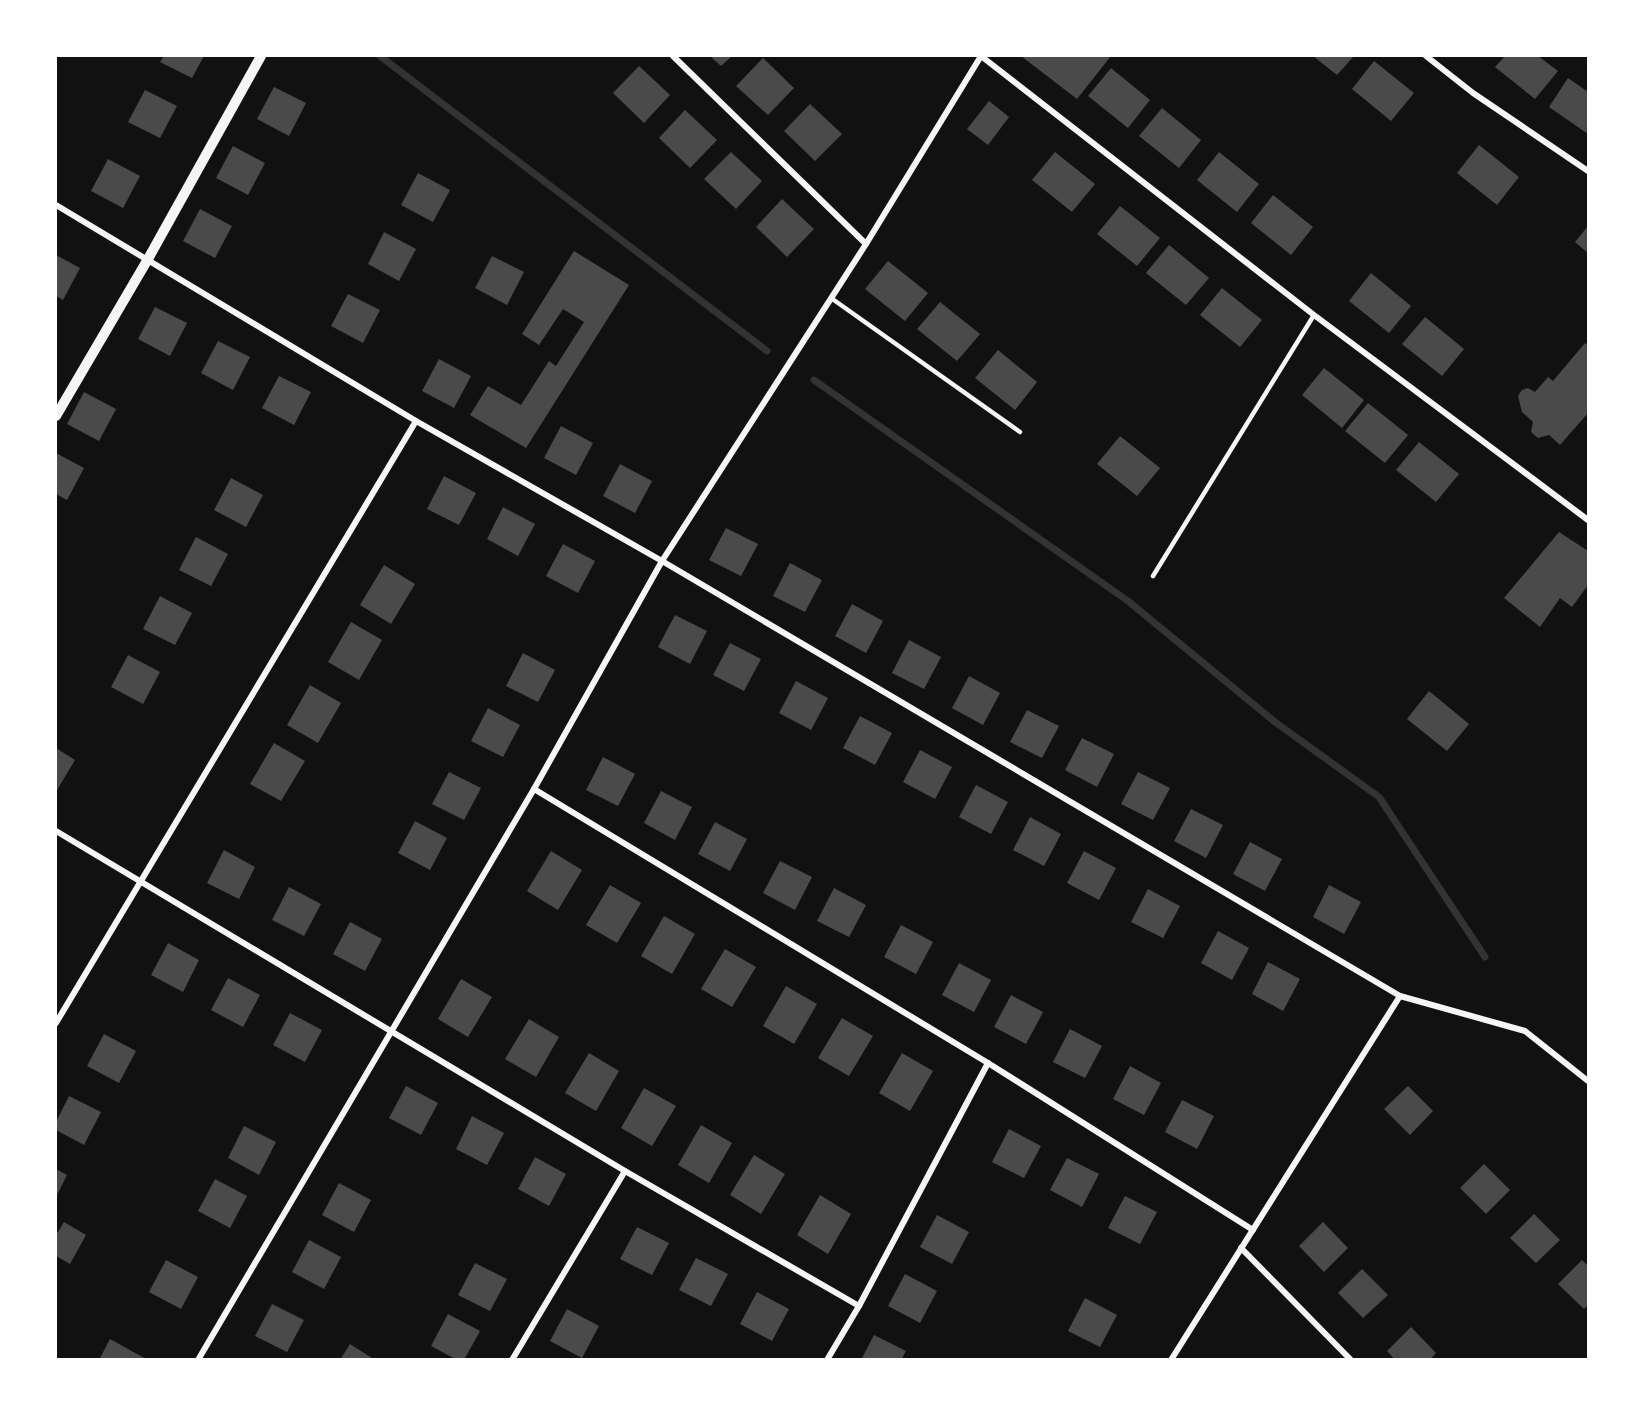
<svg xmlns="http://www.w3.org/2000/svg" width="1644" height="1415" viewBox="0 0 1644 1415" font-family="'Public Sans',sans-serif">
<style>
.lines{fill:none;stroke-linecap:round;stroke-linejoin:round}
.stream{stroke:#333;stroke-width:7}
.building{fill:#4a4a4a}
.service{stroke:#f5f5f5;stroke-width:4.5}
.minor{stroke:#f5f5f5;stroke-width:6}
.tertiary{stroke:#f5f5f5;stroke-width:10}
</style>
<rect width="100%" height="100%" fill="#111"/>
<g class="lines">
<g class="stream">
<path d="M 380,56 L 767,351"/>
<path d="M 814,380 L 1128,601 L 1275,722 L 1379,797 L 1485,957"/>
</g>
</g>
<g class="building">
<path d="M 164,56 L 204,56 L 192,78 L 160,62 Z"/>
<path d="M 710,56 L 732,56 L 721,66 Z"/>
<path d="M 1021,56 L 1111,56 L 1077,99 Z"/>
<path d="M 1313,56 L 1354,56 L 1337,75 Z"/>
<path d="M 1505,56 L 1538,56 L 1558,71 L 1535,99 L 1495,67 Z"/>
<path d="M 763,58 L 794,88 L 768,115 L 736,86 Z"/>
<path d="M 1374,61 L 1414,93 L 1391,121 L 1352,89 Z"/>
<path d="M 639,66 L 670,95 L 644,123 L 613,93 Z"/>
<path d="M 1111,68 L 1150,100 L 1128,128 L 1088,96 Z"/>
<path d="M 1568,78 L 1588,92 L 1588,134 L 1549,107 Z"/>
<path d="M 274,87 L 306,103 L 289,136 L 257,119 Z"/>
<path d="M 145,90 L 177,106 L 160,138 L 128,122 Z"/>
<path d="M 989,101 L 1009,117 L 988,145 L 967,129 Z"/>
<path d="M 810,104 L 842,134 L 815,161 L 784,131 Z"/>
<path d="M 1162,108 L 1201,140 L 1179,168 L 1139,136 Z"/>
<path d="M 685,110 L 717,140 L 690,168 L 659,138 Z"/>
<path d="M 1479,145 L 1519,177 L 1497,205 L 1457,173 Z"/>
<path d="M 233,146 L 265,163 L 248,195 L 216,178 Z"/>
<path d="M 731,152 L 762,181 L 736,209 L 704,179 Z"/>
<path d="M 1055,152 L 1095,184 L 1072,212 L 1032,180 Z"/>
<path d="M 1219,152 L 1259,184 L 1237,212 L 1197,180 Z"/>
<path d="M 108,159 L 140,176 L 123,208 L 91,191 Z"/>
<path d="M 418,173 L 450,190 L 433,222 L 401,205 Z"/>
<path d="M 1273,195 L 1313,227 L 1291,255 L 1251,223 Z"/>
<path d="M 782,199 L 814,229 L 787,257 L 756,227 Z"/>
<path d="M 1120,206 L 1160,238 L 1137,266 L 1097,234 Z"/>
<path d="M 200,209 L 232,226 L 215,258 L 183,241 Z"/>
<path d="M 1588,226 L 1588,253 L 1575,242 Z"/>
<path d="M 384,232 L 416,249 L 399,281 L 368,264 Z"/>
<path d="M 1169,245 L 1209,278 L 1186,305 L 1146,273 Z"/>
<path d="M 574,251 L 629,285 L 526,448 L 470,415 L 488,386 L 521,405 L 549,361 L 556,366 L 584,322 L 563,309 L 539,345 L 522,334 Z"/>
<path d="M 56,255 L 80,268 L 63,300 L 56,296 Z"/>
<path d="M 492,256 L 524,272 L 507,305 L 475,288 Z"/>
<path d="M 888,261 L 928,293 L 905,321 L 865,289 Z"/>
<path d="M 1371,273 L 1411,306 L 1389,333 L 1349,301 Z"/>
<path d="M 1222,288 L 1262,320 L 1240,347 L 1200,315 Z"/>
<path d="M 348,294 L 380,310 L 363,343 L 331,326 Z"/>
<path d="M 940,302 L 980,334 L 957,361 L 917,329 Z"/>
<path d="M 155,307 L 187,323 L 170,356 L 138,339 Z"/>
<path d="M 1425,317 L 1464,349 L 1442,376 L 1402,344 Z"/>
<path d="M 218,341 L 250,357 L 233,390 L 201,373 Z"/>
<path d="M 1585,343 L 1588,346 L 1588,413 L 1560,445 L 1549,435 L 1538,438 L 1531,432 L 1533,422 L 1522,412 L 1518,396 L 1522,390 L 1528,388 L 1535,392 L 1548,377 L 1553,381 Z"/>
<path d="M 998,350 L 1037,382 L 1015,410 L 975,378 Z"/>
<path d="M 439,359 L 471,376 L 454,408 L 422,391 Z"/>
<path d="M 1324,368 L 1364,400 L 1342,428 L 1302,395 Z"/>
<path d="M 279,376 L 311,392 L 294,425 L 262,408 Z"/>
<path d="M 84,392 L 116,409 L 99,441 L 67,424 Z"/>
<path d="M 1368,403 L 1408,435 L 1385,463 L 1345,431 Z"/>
<path d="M 561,426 L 593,443 L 576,475 L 544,458 Z"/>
<path d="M 1120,436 L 1160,468 L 1137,496 L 1097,464 Z"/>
<path d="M 1419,442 L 1459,474 L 1436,502 L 1396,470 Z"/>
<path d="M 56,453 L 84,468 L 67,500 L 56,494 Z"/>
<path d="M 620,464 L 652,481 L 635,513 L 603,496 Z"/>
<path d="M 444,476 L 476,493 L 459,525 L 427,509 Z"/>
<path d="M 231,478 L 263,495 L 246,527 L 214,510 Z"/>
<path d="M 503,507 L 535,524 L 518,556 L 487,539 Z"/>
<path d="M 726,528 L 758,544 L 741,576 L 709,560 Z"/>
<path d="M 1559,532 L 1588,551 L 1588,585 L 1572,607 L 1560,598 L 1540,627 L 1504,598 Z"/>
<path d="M 196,537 L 228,554 L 211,586 L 179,570 Z"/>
<path d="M 563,544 L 595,561 L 578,593 L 546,576 Z"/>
<path d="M 790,563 L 822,580 L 805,612 L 773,596 Z"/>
<path d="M 384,565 L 415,584 L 391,624 L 360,605 Z"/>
<path d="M 160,596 L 192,613 L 175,645 L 143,629 Z"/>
<path d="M 852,604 L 883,621 L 866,653 L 835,636 Z"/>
<path d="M 675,615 L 707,631 L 690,664 L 658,647 Z"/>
<path d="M 351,622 L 382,640 L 359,680 L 328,662 Z"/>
<path d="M 909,640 L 941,657 L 924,689 L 892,673 Z"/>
<path d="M 730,643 L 761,659 L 744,691 L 713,675 Z"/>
<path d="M 523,653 L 555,670 L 538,702 L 506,686 Z"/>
<path d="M 128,655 L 160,672 L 143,704 L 111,687 Z"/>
<path d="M 969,676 L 1000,693 L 983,725 L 952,708 Z"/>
<path d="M 796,681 L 828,698 L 811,730 L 779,713 Z"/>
<path d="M 310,685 L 341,703 L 318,743 L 287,725 Z"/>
<path d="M 1429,691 L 1469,724 L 1447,751 L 1407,719 Z"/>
<path d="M 488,708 L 520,725 L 503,757 L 471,741 Z"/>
<path d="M 1027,710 L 1059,726 L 1042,758 L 1010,742 Z"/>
<path d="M 860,716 L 892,733 L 875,765 L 843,748 Z"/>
<path d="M 1082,738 L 1114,754 L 1097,787 L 1065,770 Z"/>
<path d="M 274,743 L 305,761 L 281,801 L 250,784 Z"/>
<path d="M 56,748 L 75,760 L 57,790 L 56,789 Z"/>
<path d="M 920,750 L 952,767 L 935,799 L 903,782 Z"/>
<path d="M 603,757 L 635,774 L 618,806 L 586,790 Z"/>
<path d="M 449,772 L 481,788 L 464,820 L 432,804 Z"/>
<path d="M 1138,772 L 1170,788 L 1153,820 L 1121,804 Z"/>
<path d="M 976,785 L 1008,802 L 991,834 L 959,817 Z"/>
<path d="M 661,791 L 692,807 L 675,840 L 644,823 Z"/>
<path d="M 1191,809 L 1223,825 L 1206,858 L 1174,841 Z"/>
<path d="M 1030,817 L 1061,834 L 1044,866 L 1013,850 Z"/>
<path d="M 415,821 L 447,838 L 430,870 L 398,853 Z"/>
<path d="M 715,822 L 747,839 L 730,871 L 698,854 Z"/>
<path d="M 1250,842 L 1282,859 L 1265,891 L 1233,874 Z"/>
<path d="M 224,850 L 255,867 L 239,899 L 207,883 Z"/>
<path d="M 551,851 L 582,870 L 558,910 L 527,891 Z"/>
<path d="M 1084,851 L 1116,868 L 1099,900 L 1067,883 Z"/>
<path d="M 780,861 L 812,877 L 795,910 L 763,893 Z"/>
<path d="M 610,885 L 641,903 L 617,943 L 586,925 Z"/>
<path d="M 1329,885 L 1361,902 L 1344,934 L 1313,917 Z"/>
<path d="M 289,887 L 321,904 L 304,936 L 272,920 Z"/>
<path d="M 834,888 L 866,905 L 849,937 L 817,921 Z"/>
<path d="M 1148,889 L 1180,906 L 1163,938 L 1131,922 Z"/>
<path d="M 664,916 L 695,934 L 672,974 L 641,956 Z"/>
<path d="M 350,922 L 382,939 L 365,971 L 333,954 Z"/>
<path d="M 901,925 L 933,942 L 916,974 L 884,957 Z"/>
<path d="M 1218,931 L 1249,948 L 1232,980 L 1201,963 Z"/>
<path d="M 168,943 L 199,960 L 183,992 L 151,975 Z"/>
<path d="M 725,949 L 756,967 L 732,1007 L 701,989 Z"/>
<path d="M 1268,962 L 1300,979 L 1283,1011 L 1252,994 Z"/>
<path d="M 959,963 L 991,980 L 974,1012 L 942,995 Z"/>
<path d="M 228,978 L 260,995 L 243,1027 L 211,1010 Z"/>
<path d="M 461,979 L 492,997 L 468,1037 L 438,1019 Z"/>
<path d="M 786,986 L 817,1004 L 794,1044 L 763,1026 Z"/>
<path d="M 1011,995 L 1043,1012 L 1026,1044 L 994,1027 Z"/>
<path d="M 290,1013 L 322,1030 L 305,1062 L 273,1045 Z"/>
<path d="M 842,1018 L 873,1036 L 849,1076 L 818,1058 Z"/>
<path d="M 529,1019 L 559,1037 L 536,1077 L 505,1059 Z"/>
<path d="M 1070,1029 L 1102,1046 L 1085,1078 L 1053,1062 Z"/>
<path d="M 104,1034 L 136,1051 L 119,1083 L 87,1066 Z"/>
<path d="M 589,1053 L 619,1071 L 596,1111 L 565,1093 Z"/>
<path d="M 902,1053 L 933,1071 L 910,1111 L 879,1093 Z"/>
<path d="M 1130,1066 L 1161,1083 L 1144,1115 L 1113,1099 Z"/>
<path d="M 406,1086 L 438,1103 L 421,1135 L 389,1118 Z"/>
<path d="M 1408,1086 L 1433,1111 L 1410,1135 L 1384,1109 Z"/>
<path d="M 644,1088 L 676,1106 L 652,1146 L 621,1128 Z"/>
<path d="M 69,1096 L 101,1112 L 84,1145 L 56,1130 L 56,1122 Z"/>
<path d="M 1182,1100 L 1214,1116 L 1197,1149 L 1165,1132 Z"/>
<path d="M 472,1116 L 504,1133 L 487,1165 L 456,1149 Z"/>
<path d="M 701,1125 L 732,1143 L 709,1183 L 678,1165 Z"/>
<path d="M 244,1126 L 276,1142 L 259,1175 L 228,1158 Z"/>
<path d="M 1009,1129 L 1041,1146 L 1024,1178 L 992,1162 Z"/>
<path d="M 754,1155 L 785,1174 L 761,1214 L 730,1195 Z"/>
<path d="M 535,1157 L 566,1174 L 549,1206 L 518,1189 Z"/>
<path d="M 1067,1158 L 1099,1174 L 1082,1207 L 1050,1190 Z"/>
<path d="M 1484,1164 L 1510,1190 L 1486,1214 L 1460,1188 Z"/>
<path d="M 56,1169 L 67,1175 L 56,1197 Z"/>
<path d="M 215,1179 L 247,1196 L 230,1228 L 198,1211 Z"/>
<path d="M 339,1183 L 371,1200 L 354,1232 L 322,1215 Z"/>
<path d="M 820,1195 L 851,1214 L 828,1254 L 797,1235 Z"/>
<path d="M 1125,1196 L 1157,1212 L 1140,1244 L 1108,1228 Z"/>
<path d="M 1534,1214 L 1560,1240 L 1536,1263 L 1510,1238 Z"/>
<path d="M 937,1215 L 969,1232 L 952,1264 L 920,1247 Z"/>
<path d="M 64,1222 L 86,1235 L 70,1264 L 56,1256 L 56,1231 L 58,1232 Z"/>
<path d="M 1323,1222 L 1348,1248 L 1324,1272 L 1299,1246 Z"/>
<path d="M 637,1227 L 669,1243 L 652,1275 L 620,1259 Z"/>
<path d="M 309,1240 L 341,1257 L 324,1289 L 292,1272 Z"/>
<path d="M 696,1258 L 728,1274 L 711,1306 L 679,1290 Z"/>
<path d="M 166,1260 L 198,1277 L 181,1309 L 149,1292 Z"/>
<path d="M 1582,1260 L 1588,1266 L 1588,1305 L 1584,1309 L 1558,1284 Z"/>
<path d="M 475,1263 L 507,1279 L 490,1311 L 458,1295 Z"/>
<path d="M 1362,1269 L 1388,1295 L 1363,1318 L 1338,1293 Z"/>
<path d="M 905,1274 L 937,1291 L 920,1323 L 888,1306 Z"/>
<path d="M 757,1292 L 789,1309 L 772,1341 L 740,1324 Z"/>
<path d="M 1085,1298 L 1117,1315 L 1100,1347 L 1068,1331 Z"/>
<path d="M 272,1304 L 304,1320 L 287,1352 L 255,1336 Z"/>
<path d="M 567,1309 L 599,1326 L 582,1358 L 550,1341 Z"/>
<path d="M 448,1314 L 480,1331 L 464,1360 L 457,1360 L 431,1346 Z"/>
<path d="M 1411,1327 L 1436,1353 L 1430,1360 L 1395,1360 L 1387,1351 Z"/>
<path d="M 874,1335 L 906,1351 L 901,1360 L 861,1360 Z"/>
<path d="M 110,1339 L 148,1360 L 99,1360 Z"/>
<path d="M 350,1344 L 375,1360 L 340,1360 Z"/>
</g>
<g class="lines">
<g class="service">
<path d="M 831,298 L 1020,432"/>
<path d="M 1153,576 L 1314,315"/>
</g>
<g class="minor">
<path d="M 673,56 L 866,244"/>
<path d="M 981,56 L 1314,315 L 1588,520"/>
<path d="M 1426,56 L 1473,93 L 1588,171"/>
<path d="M 56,205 L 416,421 L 662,561 L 1400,996 L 1525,1031 L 1588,1081"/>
<path d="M 534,789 L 988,1063 L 1253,1230"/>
<path d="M 56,831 L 625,1171 L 859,1306"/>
<path d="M 56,1023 L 416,421"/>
<path d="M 1241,1248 L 1351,1360"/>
<path d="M 198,1360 L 534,789 L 662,561 L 866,244 L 981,56"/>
<path d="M 512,1360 L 625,1171"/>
<path d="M 827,1360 L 859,1306 L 988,1063"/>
<path d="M 1171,1360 L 1400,996"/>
</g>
<path class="tertiary" d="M 56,416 L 148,259 L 261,56"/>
</g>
<rect width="1644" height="1415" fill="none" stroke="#ffffff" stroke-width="114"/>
</svg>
